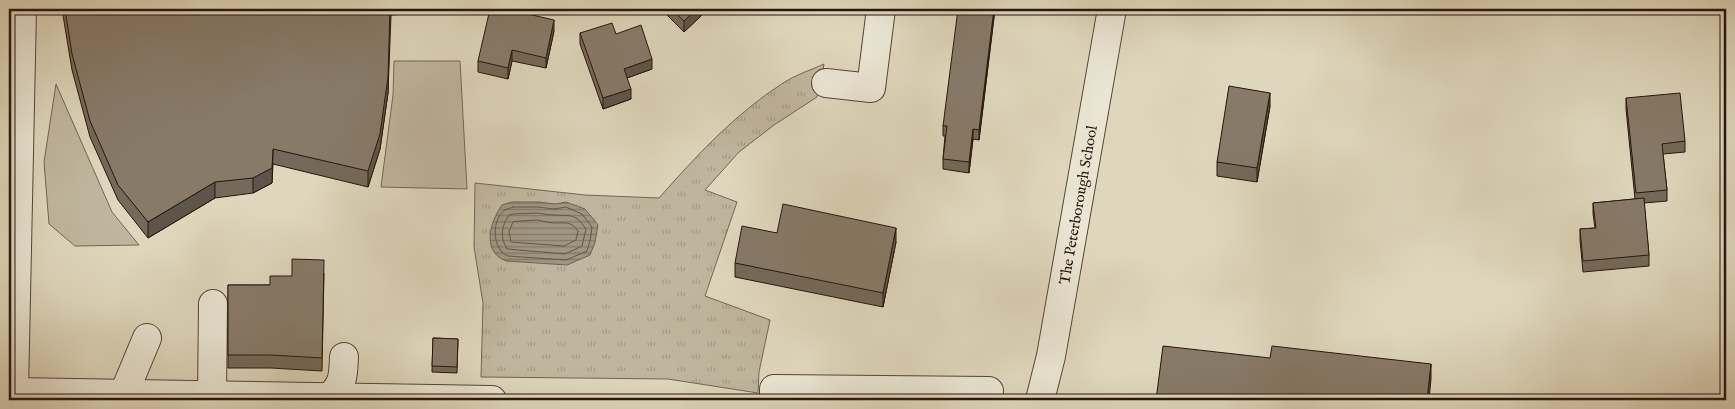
<svg xmlns="http://www.w3.org/2000/svg" width="1735" height="409" viewBox="0 0 1735 409" font-family="'IM FELL English',serif">
<style>
.park{fill:url(#park-tufts);stroke:#746656}
.garden{fill:#c0b69f;stroke:#746656}
.water{fill:url(#water-rules);stroke:#706253}
.lines{fill:none;stroke-linecap:round;stroke-linejoin:round}
.shore{stroke:#645647;stroke-width:1}
.minor-casing{stroke:#554639;stroke-width:30}
.minor{stroke:#eae5d4;stroke-width:28}
.wall{fill:#74695a;stroke:#27160d}
.shaded-wall{fill:#5e554a;stroke:#27160d}
.building{fill:#877a69;stroke:#27160d}
.labels{text-anchor:middle;stroke-width:4;stroke-linejoin:round;paint-order:stroke}
.street-label{font-size:15px;fill:#27160d;stroke:#eae5d4}
</style>
<defs>
<pattern id="park-tufts" width="24" height="20" patternUnits="userSpaceOnUse" patternTransform="scale(1.25)"><rect width="24" height="20" fill="#c0b69f"/><path d="M3 7l-1-3M5 7V3M7 7l1-3M15 17l-1-3M17 17v-4M19 17l1-3" fill="none" stroke="#a59c88"/></pattern>
<pattern id="water-rules" width="6" height="5" patternUnits="userSpaceOnUse" patternTransform="scale(1.25)"><rect width="6" height="5" fill="#a09581"/><path d="M0 2.5h6" fill="none" stroke="#827968"/></pattern>
</defs>
<rect width="100%" height="100%" fill="#dfd7bd"/>
<filter id="stains"><feTurbulence type="fractalNoise" baseFrequency=".004" numOctaves="4"/><feColorMatrix values="0 0 0 0 .2 0 0 0 0 .09 0 0 0 0 .02 0 0 0 .5 -.17"/></filter>
<radialGradient id="worn" r=".72"><stop offset=".6" stop-color="#630" stop-opacity="0"/><stop offset="1" stop-color="#630" stop-opacity=".3"/></radialGradient>
<path class="park" d="M 824,64 L 817,97 L 774,125 L 739,152 L 705,190 L 737,202 L 705,296 L 770,320 L 759,372 L 758,393 L 668,379 L 481,377 L 483,303 L 474,247 L 475,183 L 585,195 L 659,198 C 696,156 735,114 783,83 C 795,75 811,70 824,64 Z"/>
<g class="garden">
<path d="M 394,61 L 460,61 L 467,189 L 381,187 L 393,95 Z"/>
<path d="M 56,84 L 112,212 L 139,245 L 75,246 L 49,224 L 44,162 Z"/>
</g>
<path class="water" d="M 512,202 L 539,202 L 555,204 L 566,202 L 585,209 L 598,225 L 595,242 L 590,255 L 567,265 L 506,261 C 481,251 490,222 502,205 Z"/>
<g class="lines">
<g class="shore">
<path d="M 513,207 L 538,207 L 554,209 L 566,207 L 582,214 L 592,227 L 590,241 L 587,251 L 566,260 L 508,256 C 492,250 491,219 505,210 C 506,209 512,208 513,207 Z"/>
<path d="M 538,213 C 543,214 549,215 554,215 C 571,216 575,213 586,229 L 582,246 L 565,254 L 507,249 C 500,237 501,227 509,215 L 514,214 Z"/>
<path d="M 537,220 C 543,221 549,223 555,223 C 565,223 571,221 578,231 L 576,240 L 564,246 L 511,242 L 509,232 L 513,222 Z"/>
</g>
<g class="minor-casing">
<g id="minor">
<path d="M 22,9 L 14,392 L 492,400"/>
<path d="M 826,83 L 871,88 L 881,9"/>
<path d="M 121,394 L 127,386 L 147,338"/>
<path d="M 212,396 L 213,304"/>
<path d="M 331,396 C 344,382 343,375 344,357"/>
<path d="M 774,400 L 774,389 L 989,391"/>
<path d="M 1040,400 L 1051,356 L 1112,9"/>
</g>
</g>
<use href="#minor" class="minor"/>
</g>
<g class="wall">
<path d="M 62,9 L 481,9 L 481,10 L 391,15 L 388,93 L 380,149 L 368,187 L 273,164 L 272,183 L 253,193 L 215,198 L 148,238 L 118,200 L 90,137 L 72,70 Z"/>
<path d="M 661,9 L 703,9 L 703,14 L 684,32 Z"/>
<path d="M 995,9 L 979,140 L 973,139 L 969,173 L 943,169 L 943,159 L 945,136 L 943,136 L 943,126 Z"/>
<path d="M 554,31 L 546,68 L 512,61 L 508,79 L 478,72 L 478,61 Z"/>
<path d="M 580,33 L 616,34 L 652,69 L 627,78 L 631,99 L 603,109 L 580,44 Z"/>
<path d="M 1626,98 L 1685,141 L 1685,152 L 1663,154 L 1667,190 L 1667,201 L 1644,203 L 1649,255 L 1649,266 L 1583,272 L 1580,240 L 1580,229 L 1595,228 L 1593,214 L 1593,203 L 1635,199 L 1626,109 Z"/>
<path d="M 1270,106 L 1257,182 L 1217,176 L 1217,162 Z"/>
<path d="M 777,233 L 896,242 L 883,307 L 735,277 L 735,263 Z"/>
<path d="M 324,273 L 322,371 L 271,368 L 228,368 L 228,285 L 270,285 L 292,276 Z"/>
<path d="M 433,338 L 458,339 L 457,373 L 432,372 Z"/>
</g>
<g class="shaded-wall">
<path d="M 390,9 L 388,93 L 380,149 L 368,187 L 368,171 Z"/>
<path d="M 697,9 L 703,9 L 703,14 L 684,32 L 684,21 Z"/>
<path d="M 994,9 L 995,9 L 979,140 L 979,130 Z"/>
<path d="M 554,20 L 554,31 L 546,68 L 546,58 Z"/>
<path d="M 512,50 L 512,61 L 508,79 L 508,68 Z"/>
<path d="M 652,59 L 652,69 L 624,79 L 624,69 Z"/>
<path d="M 631,89 L 631,99 L 603,109 L 603,98 Z"/>
<path d="M 1270,93 L 1270,106 L 1257,182 L 1257,168 Z"/>
<path d="M 973,129 L 973,139 L 969,173 L 969,162 Z"/>
<path d="M 273,149 L 272,183 L 253,193 L 253,178 Z"/>
<path d="M 215,182 L 215,198 L 148,238 L 148,222 Z"/>
<path d="M 896,228 L 896,242 L 883,307 L 883,293 Z"/>
<path d="M 1431,364 L 1431,379 L 1429,400 L 1427,400 Z"/>
</g>
<g class="building">
<path d="M 65,9 L 390,9 L 388,77 L 380,134 L 368,171 L 273,149 L 272,168 L 253,178 L 215,182 L 148,222 L 118,185 L 90,121 L 72,54 Z"/>
<path d="M 490,9 L 506,9 L 554,20 L 546,58 L 512,50 L 508,68 L 478,61 Z"/>
<path d="M 671,9 L 697,9 L 684,21 Z"/>
<path d="M 958,9 L 994,9 L 979,130 L 973,129 L 969,162 L 943,159 L 947,126 L 943,126 Z"/>
<path d="M 612,23 L 616,34 L 641,25 L 652,59 L 624,69 L 631,89 L 603,98 L 580,33 Z"/>
<path d="M 1229,86 L 1270,93 L 1257,168 L 1217,162 Z"/>
<path d="M 1680,93 L 1685,141 L 1662,144 L 1667,190 L 1636,193 L 1626,98 Z"/>
<path d="M 1644,198 L 1649,255 L 1583,261 L 1580,229 L 1596,228 L 1593,203 Z"/>
<path d="M 783,204 L 896,228 L 883,293 L 735,263 L 742,226 L 777,233 Z"/>
<path d="M 292,259 L 324,260 L 322,358 L 271,355 L 228,355 L 228,285 L 270,285 L 270,276 L 292,276 Z"/>
<path d="M 433,338 L 458,339 L 457,367 L 432,366 Z"/>
<path d="M 1163,346 L 1270,358 L 1272,346 L 1431,364 L 1427,400 L 1156,400 Z"/>
<path d="M 948,397 L 948,400 L 807,400 L 807,398 Z"/>
</g>
<g class="labels">
<g class="street-label">
<text transform="translate(1078 205) rotate(-80)" y="5">The Peterborough School</text>
</g>
</g>
<rect width="1735" height="409" fill="none" stroke="#dfd7bd" stroke-width="30"/>
<rect x="10" y="10" width="1715" height="389" fill="none" stroke="#27160d" stroke-width="2.5"/>
<rect x="15" y="15" width="1705" height="379" fill="none" stroke="#27160d"/>
<rect width="100%" height="100%" filter="url(#stains)"/>
<rect width="100%" height="100%" fill="url(#worn)"/>
</svg>
